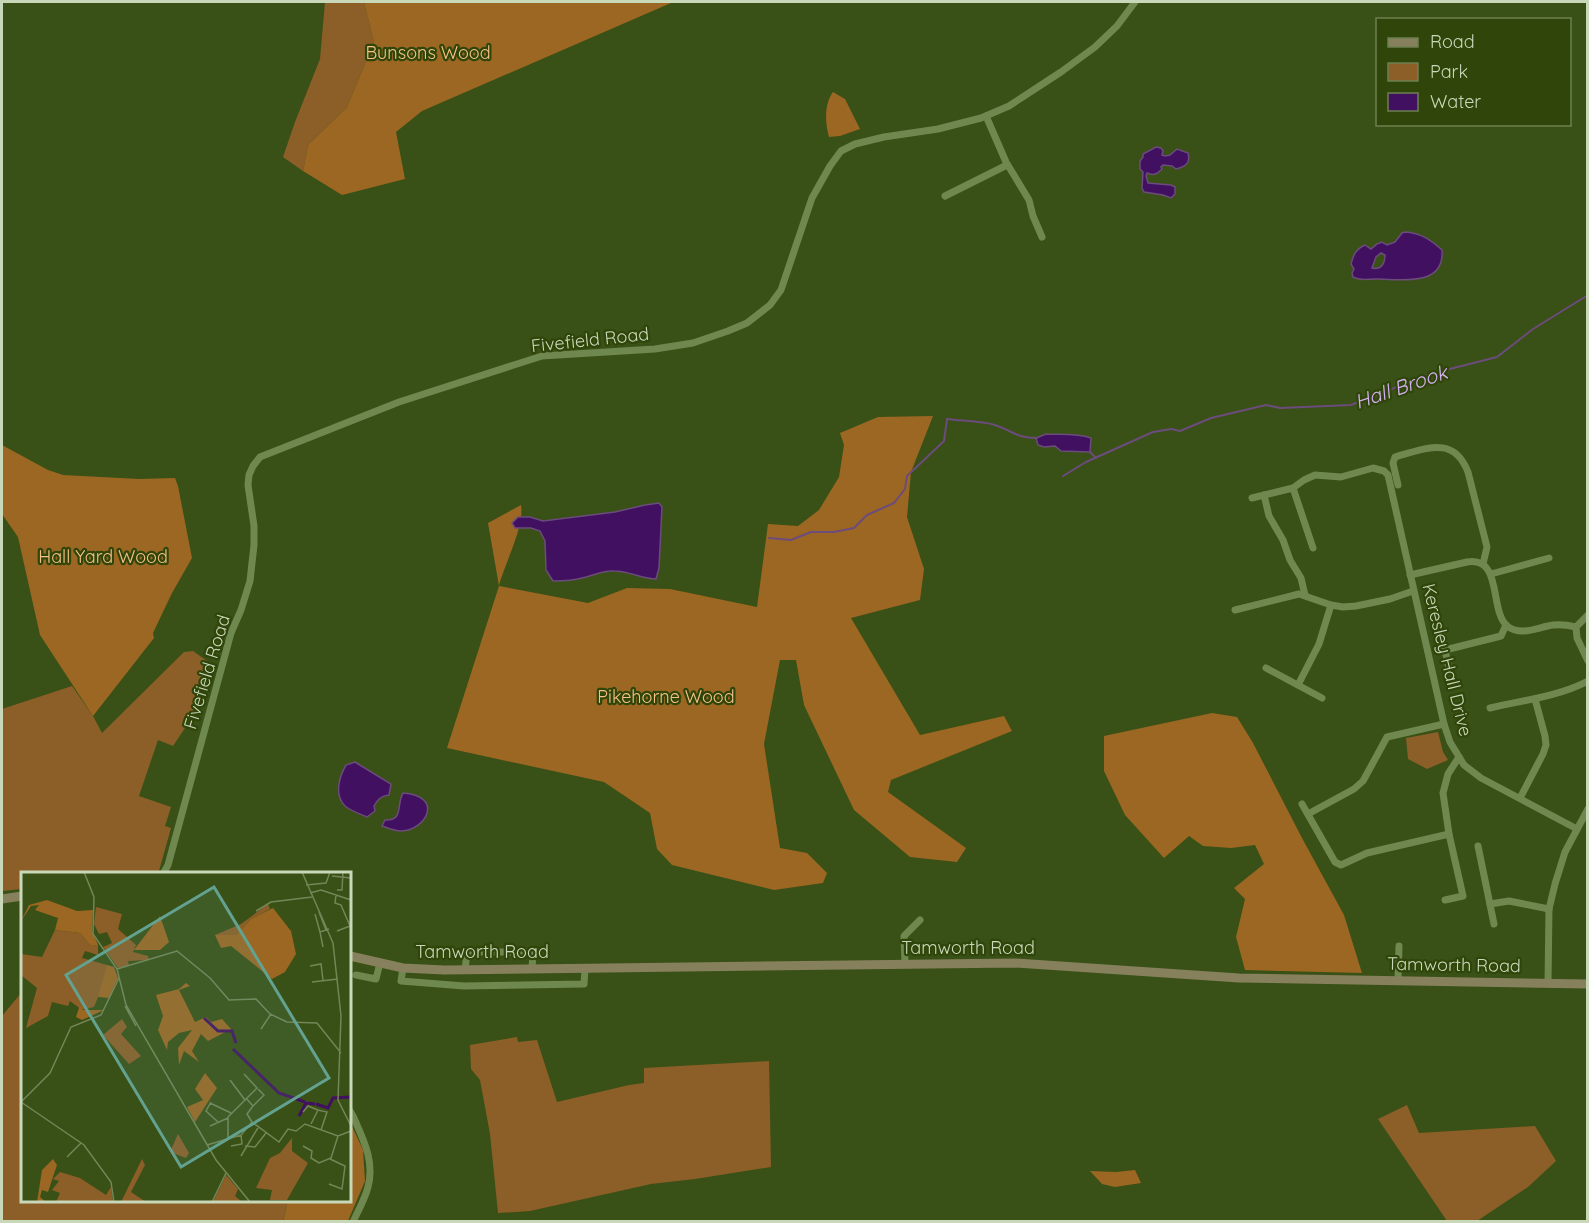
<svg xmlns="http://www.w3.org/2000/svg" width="1589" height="1223" viewBox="0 0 1589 1223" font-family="Quicksand,sans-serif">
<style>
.green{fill:#8c5f28}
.forest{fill:#9c6722}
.water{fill:#421061;stroke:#6b4c7c;stroke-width:1.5;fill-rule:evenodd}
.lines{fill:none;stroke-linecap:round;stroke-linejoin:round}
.stream{stroke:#6b4c7c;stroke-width:2}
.minor{stroke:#6f884f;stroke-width:7}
.secondary{stroke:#86805c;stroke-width:9}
.labels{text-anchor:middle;stroke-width:4.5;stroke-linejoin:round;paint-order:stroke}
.park-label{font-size:18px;fill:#f7c185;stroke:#2f4509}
.street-label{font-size:18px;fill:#cad8ba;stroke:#2f4509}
.water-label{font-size:20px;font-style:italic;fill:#d7b4f6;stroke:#2f4509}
.inset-river{fill:none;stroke:#421061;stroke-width:3}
.inset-road{fill:none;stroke:#738658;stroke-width:1.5}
.view{fill:#63a290;fill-opacity:0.15;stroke:#63a290;stroke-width:3}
.inset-edge{fill:none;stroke:#cad8ba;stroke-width:3}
</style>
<rect width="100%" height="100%" fill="#395016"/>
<g class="green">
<path d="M 325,2 L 364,2 L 374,42 L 347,107 L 308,145 L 303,171 L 283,157 L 295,122 L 320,59 Z"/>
<path d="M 193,651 L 210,663 L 191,719 L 173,746 L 158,740 L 139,796 L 171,807 L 165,826 L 171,828 L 159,871 L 156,874 L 22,874 L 22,889 L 2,891 L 2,709 L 72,686 L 93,716 L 102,733 L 184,652 Z"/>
<path d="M 1438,732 L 1443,752 L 1448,760 L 1427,769 L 1408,759 L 1406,738 Z"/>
<path d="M 22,992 L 22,1200 L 288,1201 L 283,1221 L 2,1221 L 2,1016 Z"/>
<path d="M 517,1037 L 518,1042 L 537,1040 L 557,1102 L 629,1085 L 644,1083 L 644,1068 L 769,1061 L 771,1167 L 695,1179 L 651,1184 L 530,1211 L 498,1213 L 490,1134 L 480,1080 L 471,1069 L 470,1045 Z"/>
<path d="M 1407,1105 L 1419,1133 L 1535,1126 L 1556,1161 L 1528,1187 L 1477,1221 L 1447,1221 L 1378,1119 Z"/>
</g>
<g class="forest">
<path d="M 364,2 L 681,2 L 671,3 L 422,111 L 396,132 L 405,179 L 342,195 L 303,171 L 308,145 L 347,107 L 374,42 Z"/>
<path d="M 833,92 L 845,99 L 860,129 L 840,136 L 829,137 C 825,123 824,104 833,92 Z"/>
<path d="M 933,416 L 911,472 L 907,517 L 924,569 L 920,600 L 851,618 L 920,735 L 1004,716 L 1012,731 L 891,780 L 888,792 L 966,848 L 957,862 L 910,857 L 854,810 L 804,705 L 796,660 L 780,660 L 764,744 L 780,848 L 807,853 L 827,873 L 823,883 L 774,890 L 672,865 L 657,849 L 650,813 L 604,782 L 447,748 L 499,586 L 488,523 L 521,505 C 525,526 504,565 499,586 L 588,603 L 627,588 L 670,589 L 757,607 L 768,524 L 798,526 L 819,510 L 839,477 L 844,445 L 840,433 L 878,417 Z"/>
<path d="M 2,445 L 48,470 L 63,475 L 139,479 L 175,478 L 178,486 L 192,558 L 172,593 L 153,633 L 154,638 L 93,716 L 40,635 L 18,537 L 2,514 Z"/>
<path d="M 1212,713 L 1237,717 L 1253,743 L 1302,838 L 1344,915 L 1362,973 L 1245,970 L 1236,937 L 1245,899 L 1234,888 L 1264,864 L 1255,845 L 1231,848 L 1203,846 L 1189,836 L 1164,858 L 1125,815 L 1104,771 L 1104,736 Z"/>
<path d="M 350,1122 L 363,1150 L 365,1181 L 348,1221 L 283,1222 L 288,1201 L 350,1200 Z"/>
<path d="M 1135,1170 L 1141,1183 L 1115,1187 L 1102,1184 L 1090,1171 L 1116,1172 Z"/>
</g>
<g class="water">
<path d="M 1156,147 L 1161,148 L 1163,151 L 1162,155 L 1165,156 L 1170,155 L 1177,149 L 1188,153 C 1191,163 1185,167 1176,169 L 1172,166 L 1163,165 L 1161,167 L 1162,169 C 1157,174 1154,176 1147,173 L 1146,176 L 1148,183 L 1171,185 L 1175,187 L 1175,194 L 1171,198 L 1163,195 L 1144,192 L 1142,188 L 1143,172 L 1140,169 L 1140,161 L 1143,157 L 1143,154 Z"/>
<path d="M 1405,232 C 1421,233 1431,240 1442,250 C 1445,288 1399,279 1376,279 C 1367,279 1360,281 1353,277 L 1352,273 L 1354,269 L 1351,264 C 1353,255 1356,249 1365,245 L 1371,249 L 1377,244 L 1382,242 L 1387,245 L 1395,242 L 1402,233 ZM 1381,253 L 1385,255 C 1385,264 1381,270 1372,268 L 1376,257 Z"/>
<path d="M 1046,434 C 1061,435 1076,433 1091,438 L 1090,452 L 1061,451 L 1055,446 L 1044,447 L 1038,445 L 1036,438 Z"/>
<path d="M 659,503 L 662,507 L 659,568 L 656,579 C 643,579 629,571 614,571 C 603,570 592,576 582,578 C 572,581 563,581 553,581 L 546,570 L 545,541 L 540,531 L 531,528 L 515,528 L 512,523 L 518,517 L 530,517 L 543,521 L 615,512 L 645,505 Z"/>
<path d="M 355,762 L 391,784 L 389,795 C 381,796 378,799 374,806 L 375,811 L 367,817 C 360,814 351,811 345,806 C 334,795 339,777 346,765 Z"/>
<path d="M 403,793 C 444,796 427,830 401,831 C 394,831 388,828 382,826 L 385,820 C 404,821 396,805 403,793 Z"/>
</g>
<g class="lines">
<g class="stream">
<path d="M 1090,452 L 1096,458"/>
<path d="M 1063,476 L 1086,462 L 1153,432 L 1171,429 L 1180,431 L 1211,418 L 1266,405 L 1280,408 L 1351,405 L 1430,374 L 1497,357 L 1533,329 L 1588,295"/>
<path d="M 769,538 L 791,540 L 811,532 L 834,532 L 854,528 L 867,515 L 894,503 L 905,489 L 907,476 L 944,441 L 947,419 C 962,421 981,421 995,425 C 1013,431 1016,438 1037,438"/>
</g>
<g class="minor">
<path d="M 986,116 L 1006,162 L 1029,200 L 1033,216 L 1042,237"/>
<path d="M 945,196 L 1007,165"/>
<path d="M 1398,485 L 1393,463 L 1395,457 L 1398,456 C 1428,448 1454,436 1468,472 L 1487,547 L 1483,564"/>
<path d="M 1293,488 L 1313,548"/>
<path d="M 1264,495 L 1269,516 L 1283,540 L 1290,560 L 1301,578 L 1305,595"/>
<path d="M 1252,498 L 1293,488 L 1304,480 L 1315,475 L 1341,477 L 1373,468 L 1384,471 L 1388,475 L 1444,724 L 1450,742 L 1464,765 L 1481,778 L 1577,829"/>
<path d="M 1491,574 L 1549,558"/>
<path d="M 1410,575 L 1467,562 C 1503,556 1489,610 1507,626 C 1521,637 1538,627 1553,625 C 1561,624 1568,625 1576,627"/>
<path d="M 1235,610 L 1299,594 L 1331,605 L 1343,607 L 1356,606 L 1390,599 L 1413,591"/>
<path d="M 1588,615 L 1576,627 L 1577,638 L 1588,661"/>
<path d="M 1441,633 L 1449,668"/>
<path d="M 1445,650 L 1501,636 L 1506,625"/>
<path d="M 1266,668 L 1322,698"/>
<path d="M 1298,685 L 1319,644 L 1331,605"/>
<path d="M 1490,708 C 1523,700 1557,697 1588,681"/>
<path d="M 1520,798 L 1543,754 L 1546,745 L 1545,736 L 1535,699"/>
<path d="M 1302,804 L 1335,862 L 1341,865 L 1367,853 L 1449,834"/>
<path d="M 1308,814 L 1354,789 L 1363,781 L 1387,737 L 1444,724"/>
<path d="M 1478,846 L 1494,924"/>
<path d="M 163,874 L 168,865 L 231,633 L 241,610 L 250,581 L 254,545 L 254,526 L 248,485 L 249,475 L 253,466 L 260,457 L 399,402 L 542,356 L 655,349 L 693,343 L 728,331 L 747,323 L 770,305 L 781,290 L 812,198 L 830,166 L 841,151 L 855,144 L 884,137 L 938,129 L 981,118 L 1009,106 L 1061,72 L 1095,47 L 1117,26 L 1135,2"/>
<path d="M 1445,900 L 1463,896 L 1449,834 L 1443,793 L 1448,774 L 1459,757"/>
<path d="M 1490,904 L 1509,901 L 1549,909"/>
<path d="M 905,964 L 904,936 L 920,920"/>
<path d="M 403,968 L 401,981 L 464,986 L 584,984 L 585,969"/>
<path d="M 465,970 L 467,952 L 533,952 L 532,969"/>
<path d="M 356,975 L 376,979 L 380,963"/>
<path d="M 1398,981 L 1399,946"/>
<path d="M 1548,983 L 1549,909 L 1555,884 L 1565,852 L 1588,809"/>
<path d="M 350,1111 L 353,1116 C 363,1139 375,1161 368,1187 C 365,1199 358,1211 353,1222"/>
</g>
<g class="secondary">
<path d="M 2,899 L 22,896"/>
<path d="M 350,956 L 403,968 L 444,970 L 1016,963 L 1239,978 L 1588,984"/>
</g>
</g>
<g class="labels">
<g class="park-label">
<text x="428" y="59">Bunsons Wood</text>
<text x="103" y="563">Hall Yard Wood</text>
<text x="666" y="703">Pikehorne Wood</text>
</g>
<g class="street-label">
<text transform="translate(590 340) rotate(-6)" y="6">Fivefield Road</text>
<text transform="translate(1447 660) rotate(76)" y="6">Keresley Hall Drive</text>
<text transform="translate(207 672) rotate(-73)" y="6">Fivefield Road</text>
<text x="968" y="954">Tamworth Road</text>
<text x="482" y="958">Tamworth Road</text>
<text transform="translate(1454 965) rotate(1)" y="6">Tamworth Road</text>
</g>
<g class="water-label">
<text transform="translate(1401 387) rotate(-19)" y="7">Hall Brook</text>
</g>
</g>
<g transform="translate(21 872)">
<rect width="330" height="330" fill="#395016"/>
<path d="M 247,32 L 249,37 L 230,47 L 215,63 L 194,63 L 220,52 ZM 75,35 L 101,42 L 97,57 L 115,73 L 112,80 L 127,84 L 128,88 L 107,89 L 108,94 L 97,96 L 82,75 L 91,71 L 86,60 L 78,62 L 73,52 ZM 34,58 L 59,61 L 70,74 L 77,73 L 77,83 L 64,79 L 61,86 L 86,93 L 86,103 L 73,135 L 61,138 L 49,129 L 47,134 L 31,130 L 27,144 L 5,156 L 16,116 L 0,103 L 0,82 L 21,85 ZM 101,147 L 106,155 L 100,162 L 120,184 L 108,192 L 82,163 ZM 157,262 L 168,281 L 165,286 L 149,280 ZM 271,266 L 271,279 L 287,291 L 266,328 L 249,328 L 251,318 L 235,316 L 249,286 L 259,281 ZM 121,287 L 124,293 L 110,320 L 125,330 L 100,330 ZM 39,300 L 59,306 L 85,323 L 90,315 L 92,330 L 35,330 L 39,321 L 31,318 L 38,309 L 32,307 ZM 205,303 L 217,317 L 214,324 L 221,330 L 192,330 Z" fill="#8c5f28"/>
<path d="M 26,28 L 56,39 L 72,38 L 71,59 L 77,73 L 70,74 L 59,61 L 34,58 L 37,46 L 14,38 L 18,33 L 10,34 L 0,49 L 8,33 ZM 252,36 L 270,59 L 275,82 L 264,100 L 251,107 L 210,74 L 200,76 L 194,63 L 215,63 L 230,47 ZM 139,44 L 148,70 L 139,78 L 113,78 ZM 86,93 L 93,95 L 97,106 L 88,126 L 77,125 ZM 165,111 L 169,114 L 158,118 L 174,150 L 185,145 L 190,150 L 201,147 L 210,157 L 187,169 L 180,162 L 171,179 L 178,190 L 163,179 L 158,193 L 157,176 L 171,158 L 158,161 L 147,170 L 146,178 L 137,158 L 142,144 L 135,123 L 158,117 ZM 59,133 L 61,138 L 83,138 L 61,148 L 55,145 ZM 184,201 L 196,216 L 174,250 L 166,235 L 182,228 L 174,217 ZM 32,287 L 36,293 L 27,320 L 21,318 L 19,325 L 25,330 L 16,330 L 21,298 Z" fill="#9c6722"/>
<path class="inset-river" d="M 183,146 L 197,159 L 211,159 L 215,171M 212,177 L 258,221 L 284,230M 295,232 L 307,236 L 312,226 L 330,225M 278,244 L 285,231 L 294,232"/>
<path class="inset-road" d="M 63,0 L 73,25 L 72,62 L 96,97 L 105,133 L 195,288 L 229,330M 281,0 L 312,71 L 320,144 L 317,228 L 330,254M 311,4 L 330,6M 285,13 L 305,11 L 309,0M 316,18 L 321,18 L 322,0M 289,21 L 300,18 L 330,28M 315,23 L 314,31 L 320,33 L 329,54 L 316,59M 235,39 L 250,30 L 291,25M 298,40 L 305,58M 294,42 L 299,60M 302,75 L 299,60 L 308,57M 289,94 L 300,92 L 302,108M 96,97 L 156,79 L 189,106 L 208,128 L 235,127 L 249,142 L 266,150 L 296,151 L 320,181M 291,110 L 317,107M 104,134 L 115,154M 240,157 L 250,142M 209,208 L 224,228M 225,226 L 232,234 L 226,242 L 231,250M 0,230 L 29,201 L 50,155 L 80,143 L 98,106M 0,230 L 63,273 L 90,310 L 93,330M 190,230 L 185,239 L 197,250M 189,231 L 210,241M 232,234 L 243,223 L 237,217M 282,240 L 287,234 L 297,238M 290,252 L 297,238 L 306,240 L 300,258M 189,254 L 207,246M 207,265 L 207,245 L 236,216 L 223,202M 186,273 L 220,263 L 231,250 L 258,270 L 267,257 L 275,259 L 284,252 L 317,264 L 330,259M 210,274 L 221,272 L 220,263M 224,274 L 234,275 L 245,261M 282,274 L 291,279 L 290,286 L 298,291 L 310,286 L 317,264M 220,284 L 238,254M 46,285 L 60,271M 308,312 L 321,317 L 324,294 L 309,287M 191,330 L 205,301M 245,330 L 279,330"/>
<path class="view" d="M 193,15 L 308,206 L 160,295 L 45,103 Z"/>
<rect width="330" height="330" class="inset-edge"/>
</g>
<rect width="1589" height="1223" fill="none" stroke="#cad8ba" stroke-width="6"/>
<rect x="1376" y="18" width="195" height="108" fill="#2f4509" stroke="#6d8050" stroke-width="1.5"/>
<rect x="1388" y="38" width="30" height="9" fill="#86805c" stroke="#6d8050" stroke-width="1.5"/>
<text x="1430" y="48" font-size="18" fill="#cad8ba">Road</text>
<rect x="1388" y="63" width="30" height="18" fill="#8c5f28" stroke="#6d8050" stroke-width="1.5"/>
<text x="1430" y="78" font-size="18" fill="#cad8ba">Park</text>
<rect x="1388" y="93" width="30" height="18" fill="#421061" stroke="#6d8050" stroke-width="1.5"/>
<text x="1430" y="108" font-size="18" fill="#cad8ba">Water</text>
</svg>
